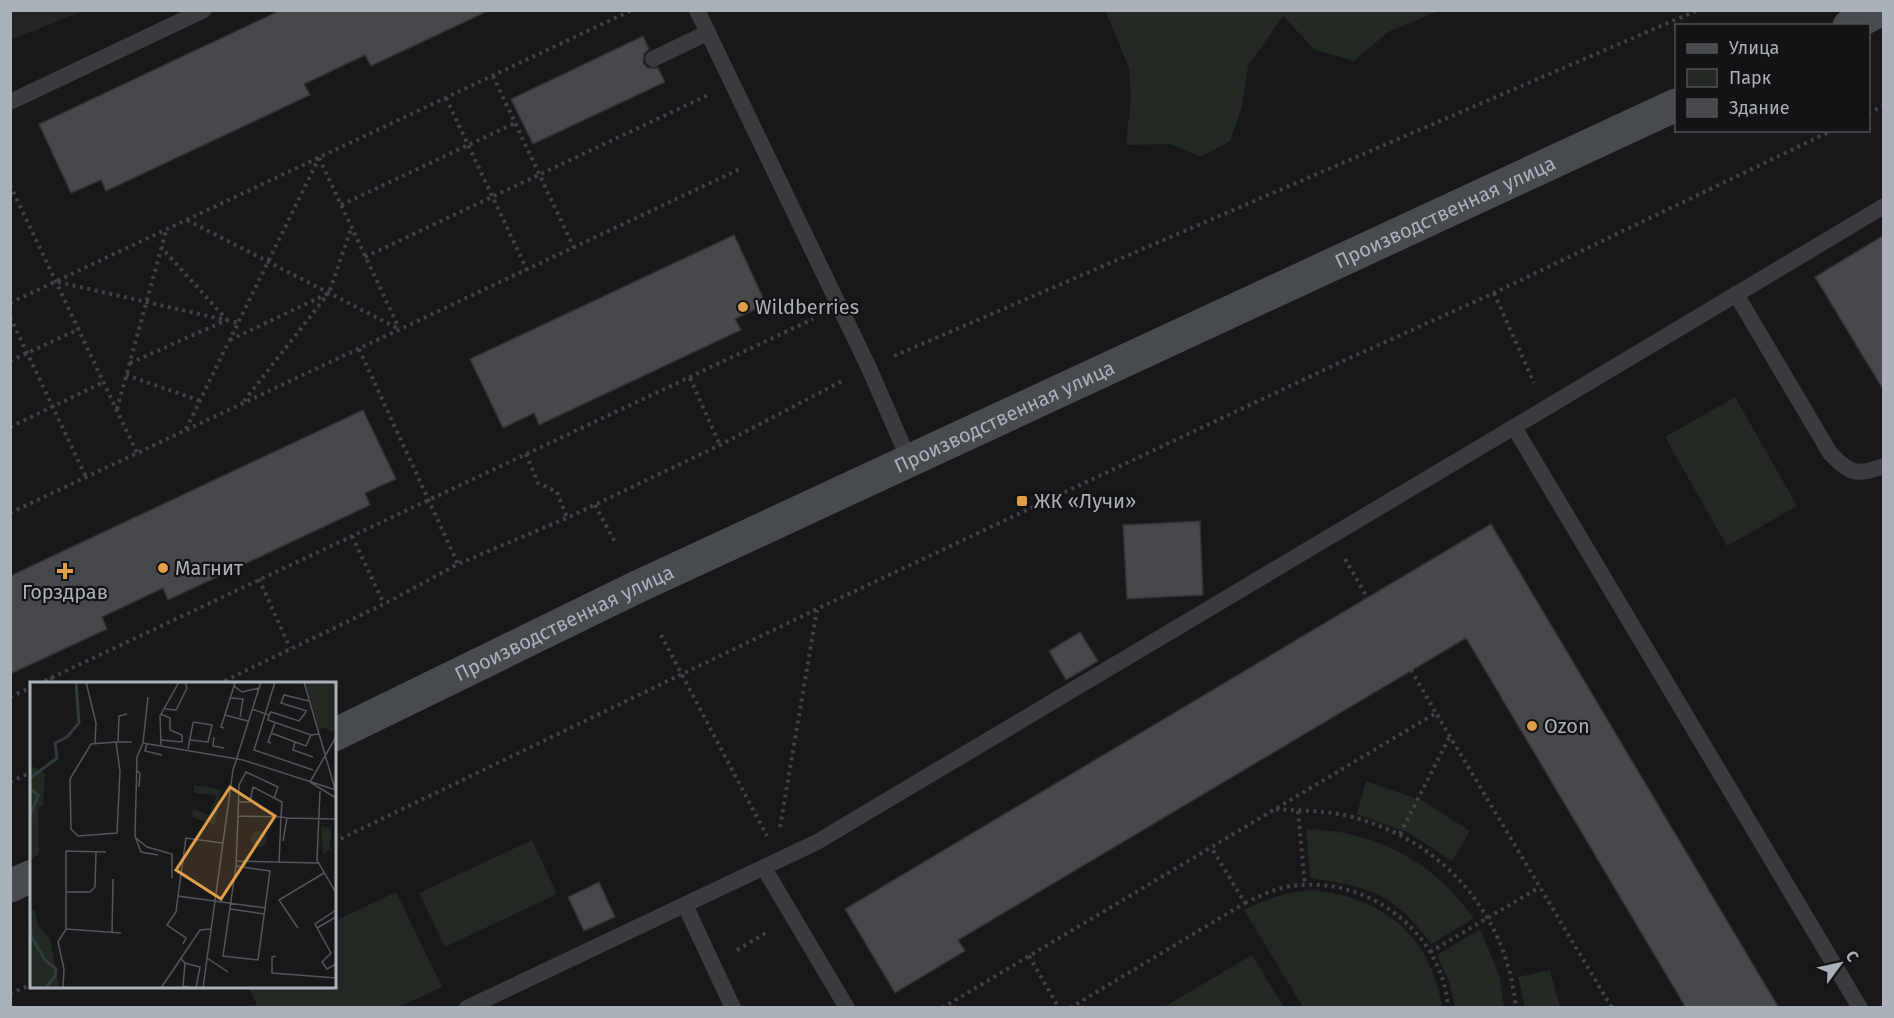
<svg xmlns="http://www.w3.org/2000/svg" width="1894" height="1018" viewBox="0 0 1894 1018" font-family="'Fira Sans',sans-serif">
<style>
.built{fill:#242427}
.green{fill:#222922}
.building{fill:#47484c;stroke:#323235;stroke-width:1.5}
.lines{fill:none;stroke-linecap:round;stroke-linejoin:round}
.path{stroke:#3f4245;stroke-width:4;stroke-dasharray:3 4.5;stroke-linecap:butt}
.lane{stroke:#393b3e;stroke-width:16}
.secondary{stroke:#474a4e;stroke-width:33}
.poi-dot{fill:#e19e49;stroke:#131315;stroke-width:2}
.labels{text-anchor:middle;stroke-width:4.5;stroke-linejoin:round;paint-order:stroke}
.street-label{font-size:20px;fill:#abb1b8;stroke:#131315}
.poi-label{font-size:20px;fill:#abb1b8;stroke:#131315;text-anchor:start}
.inset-river{fill:none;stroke:#313a3e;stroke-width:3}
.inset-road{fill:none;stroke:#535559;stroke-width:1.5}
.view{fill:#e19e49;fill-opacity:0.15;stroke:#e19e49;stroke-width:3}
.inset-edge{fill:none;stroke:#abb1b8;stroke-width:3}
</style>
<rect width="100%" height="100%" fill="#18181a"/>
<path class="built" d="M 11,10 L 83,10 L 83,11 L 11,40 Z"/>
<g class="green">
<path d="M 1105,10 L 1439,10 L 1439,11 L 1388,32 L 1354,61 L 1315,50 L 1283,16 L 1248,66 L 1242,106 L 1230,141 L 1201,157 L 1170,144 L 1126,145 L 1131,97 L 1129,68 Z"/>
<path d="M 1735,397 L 1797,506 L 1727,546 L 1665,437 Z"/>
<path d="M 1366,781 L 1423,801 L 1470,831 L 1452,861 L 1407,832 L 1357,814 Z"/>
<path d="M 1306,829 C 1377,831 1432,861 1474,918 L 1431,944 C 1394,893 1370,887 1310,878 Z"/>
<path d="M 532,840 L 557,894 L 445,947 L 419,893 Z"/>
<path d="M 1310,890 C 1383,896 1430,935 1442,1007 L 1303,1007 L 1244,910 C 1266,898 1286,893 1310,890 Z"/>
<path d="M 396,892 L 442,987 L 399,1007 L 258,1007 L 248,987 L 334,986 L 335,921 Z"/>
<path d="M 1480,929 L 1499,975 L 1504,1007 L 1455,1007 L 1450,984 L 1437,955 Z"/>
<path d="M 1252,955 L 1284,1007 L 1164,1007 Z"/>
<path d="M 1550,970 L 1560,1007 L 1525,1007 L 1518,977 Z"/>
</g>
<g class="building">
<path d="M 281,10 L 490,10 L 371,66 L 365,55 L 304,84 L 310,95 L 106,191 L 101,180 L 71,193 L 39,124 Z"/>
<path d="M 643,36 L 649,49 L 644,54 L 643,63 L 648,68 L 658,68 L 665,82 L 533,144 L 511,99 Z"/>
<path d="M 734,235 L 766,304 L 735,319 L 741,330 L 539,425 L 534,413 L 503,428 L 470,359 Z"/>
<path d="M 1884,235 L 1884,391 L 1815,277 Z"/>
<path d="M 363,410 L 396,479 L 365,493 L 370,505 L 168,600 L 163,588 L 102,617 L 107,629 L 10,674 L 10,576 Z"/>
<path d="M 1200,521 L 1203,595 L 1127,599 L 1123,525 Z"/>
<path d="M 1491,524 L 1779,1008 L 1686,1008 L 1466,638 L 958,940 L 965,951 L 895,993 L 845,909 Z"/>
<path d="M 1080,632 L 1098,661 L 1066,680 L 1049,651 Z"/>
<path d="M 599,882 L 615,917 L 584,931 L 568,897 Z"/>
</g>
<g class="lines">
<g class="path">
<path d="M 493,76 L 574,248"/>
<path d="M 446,98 L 527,270"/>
<path d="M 1868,113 L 1884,106"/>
<path d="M 319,158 L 399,328"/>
<path d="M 10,185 L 137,453"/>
<path d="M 341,205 L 515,123"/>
<path d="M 187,220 L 399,329"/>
<path d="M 365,257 L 708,95"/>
<path d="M 58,282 L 239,323"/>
<path d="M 1494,293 L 1534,383"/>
<path d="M 10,303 L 632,10"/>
<path d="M 10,317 L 86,477"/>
<path d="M 230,340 L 329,293 L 351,229"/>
<path d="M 359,349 L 458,564"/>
<path d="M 894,356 L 1698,10"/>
<path d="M 10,361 L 79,329"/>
<path d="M 130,363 L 227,320 L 161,247"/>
<path d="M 126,375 L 201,401"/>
<path d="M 690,378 L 720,445"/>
<path d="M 244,401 L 328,294"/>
<path d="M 117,409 L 166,231"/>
<path d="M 10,427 L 104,382"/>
<path d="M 186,429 L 319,158"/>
<path d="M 526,454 L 538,483 L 557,492 L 567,518"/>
<path d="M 595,505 L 615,542"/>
<path d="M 10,513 L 742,168"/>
<path d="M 352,536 L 384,604"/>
<path d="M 1345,559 L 1367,597"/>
<path d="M 259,579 L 290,648"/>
<path d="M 661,635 L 767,836"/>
<path d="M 1411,670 L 1436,713"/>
<path d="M 51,677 L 54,684"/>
<path d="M 38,684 L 813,319"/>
<path d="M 218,684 L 384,604 L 458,564 L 567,518 L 720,445 L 844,380"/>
<path d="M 10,697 L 32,687"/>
<path d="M 10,782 L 32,772"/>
<path d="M 1276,809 C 1298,811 1322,810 1344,815 C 1439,836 1507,912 1516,1008"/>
<path d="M 1298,811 L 1305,885"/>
<path d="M 780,827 L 817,610"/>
<path d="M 1400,834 L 1450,736"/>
<path d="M 334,842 L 817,609 L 1343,361 L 1494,293 L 1833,130"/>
<path d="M 1245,903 C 1260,896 1275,888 1292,886 C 1366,875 1443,931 1448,1008"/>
<path d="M 737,950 L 769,931"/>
<path d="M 1430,952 L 1540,887"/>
<path d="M 1029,956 L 1059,1008"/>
<path d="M 10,994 L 32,984"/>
<path d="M 942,1008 L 1436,713 L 1612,1008"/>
<path d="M 1070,1008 L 1245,903 L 1211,847"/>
</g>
<g class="lane">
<path d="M 697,10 L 869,368 L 909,460"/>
<path d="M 653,59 L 707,33"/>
<path d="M 10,102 L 204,10"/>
<path d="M 1736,294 L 1830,453 C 1850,474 1856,476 1884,466"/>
<path d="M 1514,427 L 1884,206"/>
<path d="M 764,868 L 847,1008"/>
<path d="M 685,905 L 733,1008"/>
<path d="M 467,1008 L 817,842 L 1514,427 L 1860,1008"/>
</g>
<g class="secondary">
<path d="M 1849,26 L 1881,10"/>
<path id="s1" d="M 334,735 L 637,587 L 1676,105"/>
<path d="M 10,886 L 32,876"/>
</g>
</g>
<g class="poi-dot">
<circle cx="743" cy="307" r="6"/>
<rect x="1016" y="495" width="12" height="12" rx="3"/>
<circle cx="163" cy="568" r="6"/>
<path d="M62 562h6v6h6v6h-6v6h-6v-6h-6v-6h6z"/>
<circle cx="1532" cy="726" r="6"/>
</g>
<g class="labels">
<g class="street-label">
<text dy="7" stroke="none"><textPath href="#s1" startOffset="1228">Производственная улица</textPath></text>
<text dy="7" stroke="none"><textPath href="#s1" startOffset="742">Производственная улица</textPath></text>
<text dy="7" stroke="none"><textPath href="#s1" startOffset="256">Производственная улица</textPath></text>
</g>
<g class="poi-label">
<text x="755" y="314">Wildberries</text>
<text x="1034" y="508">ЖК «Лучи»</text>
<text x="175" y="575">Магнит</text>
<text x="65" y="599" text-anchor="middle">Горздрав</text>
<text x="1544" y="733">Ozon</text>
</g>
</g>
<g transform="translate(30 682)">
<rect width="306" height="306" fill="#18181a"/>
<path d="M 275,0 L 306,0 L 306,43 L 302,51 L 296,46 L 289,47 ZM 0,83 L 15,92 L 13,124 L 8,125 L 9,171 L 0,179 ZM 164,103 L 191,108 L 185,143 L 162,135 L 163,127 L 179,133 L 186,117 L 185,113 L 164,111 ZM 291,144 L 300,146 L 301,154 L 300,167 L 293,173 ZM221 157a8 8 0 1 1 16 0a8 8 0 1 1-16 0ZM 0,226 L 5,228 L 8,243 L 20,257 L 29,305 L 0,306 Z" fill="#222922"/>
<path class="inset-river" d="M 0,96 L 27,76 L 25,61 L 37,55 L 49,41 L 46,0M 0,107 L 8,113 L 0,134M 0,233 L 1,254 L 15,278 L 26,287 L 25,295 L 15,306"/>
<path class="inset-road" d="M 56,0 L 66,41 L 65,61M 205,0 L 204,4 L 212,10 L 229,6M 245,0 L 224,68 L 283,88M 274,0 L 305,107M 118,15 L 113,61 L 107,75 L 105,154 L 111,170 L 128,173M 201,16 L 213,17 L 210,35M 135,27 L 146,28 L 157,6 L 155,0M 222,27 L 239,33 L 238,38 L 281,53 L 289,52M 277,29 L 251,21 L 254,13 L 279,19M 131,32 L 140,36 L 140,48 L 152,53 L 152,60 L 131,58M 195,33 L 218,39M 239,33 L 241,30 L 269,39 L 276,30M 194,46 L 191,45 L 204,4M 241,51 L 276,64 L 281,53M 184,55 L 183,64 L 194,66M 88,59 L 89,34 L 97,32M 86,60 L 90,89 L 87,151 L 48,154 L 41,147 L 40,97 L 61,62 L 86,60 L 102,60M 265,60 L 263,68 L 283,75M 113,61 L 213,78 L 306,108M 117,61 L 115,69 L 132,73M 241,61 L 238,60 L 245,41M 131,63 L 130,34 L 149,0M 158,67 L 163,41 L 164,40 L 182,43 L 178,60 L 160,58M 106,88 L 110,91 L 109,105M 280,100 L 306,55M 280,100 L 306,116M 290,109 L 287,178 L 306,211M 208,134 L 209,103 L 216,90 L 248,105 L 244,116M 306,149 L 306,175M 106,156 L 117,165 L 142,172 L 142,196M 253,159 L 257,136 L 306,137M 192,161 L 156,156 L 148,214 L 236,226M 206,179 L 288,181M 249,181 L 251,135 L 257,136M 206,184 L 193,274 L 228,278 L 240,189 L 206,184 L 208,134 L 251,135 L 252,120 L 223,105 L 220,120 L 209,120M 36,210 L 60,210 L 65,205 L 66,170M 148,214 L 146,230 L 137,243 L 156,256 L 153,262M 200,227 L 234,232M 306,228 L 285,242 L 301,271 L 292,280 L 297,287 L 306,282M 268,246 L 249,218 L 294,191M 287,246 L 306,235M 36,247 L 91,251M 82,251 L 83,197M 246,274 L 242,275 L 242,291 L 306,296M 177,276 L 198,290M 151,277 L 155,281 L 153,304 L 166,306 L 170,285 L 155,281M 33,306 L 34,287 L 28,260 L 36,247 L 36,169 L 76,170M 131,306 L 170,248 L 181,247M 173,306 L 203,88 L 231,0"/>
<path class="view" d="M 200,105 L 245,134 L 191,217 L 146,188 Z"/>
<rect width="306" height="306" class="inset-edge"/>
</g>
<rect width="1894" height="1018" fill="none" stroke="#abb1b8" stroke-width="24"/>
<rect x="1675" y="24" width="195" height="108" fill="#131315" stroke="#505256" stroke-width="1.5"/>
<rect x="1687" y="44" width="30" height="9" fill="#474a4e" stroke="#505256" stroke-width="1.5"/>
<text x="1729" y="54" font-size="18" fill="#abb1b8">Улица</text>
<rect x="1687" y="69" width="30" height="18" fill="#222922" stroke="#505256" stroke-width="1.5"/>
<text x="1729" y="84" font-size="18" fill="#abb1b8">Парк</text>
<rect x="1687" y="99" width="30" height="18" fill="#47484c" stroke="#505256" stroke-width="1.5"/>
<text x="1729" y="114" font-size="18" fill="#abb1b8">Здание</text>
<g transform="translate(1840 964) rotate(57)" stroke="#131315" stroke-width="4.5" paint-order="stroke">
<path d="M0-4.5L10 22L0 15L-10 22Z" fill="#abb1b8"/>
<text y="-9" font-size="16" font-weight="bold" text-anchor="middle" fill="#abb1b8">С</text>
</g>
</svg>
